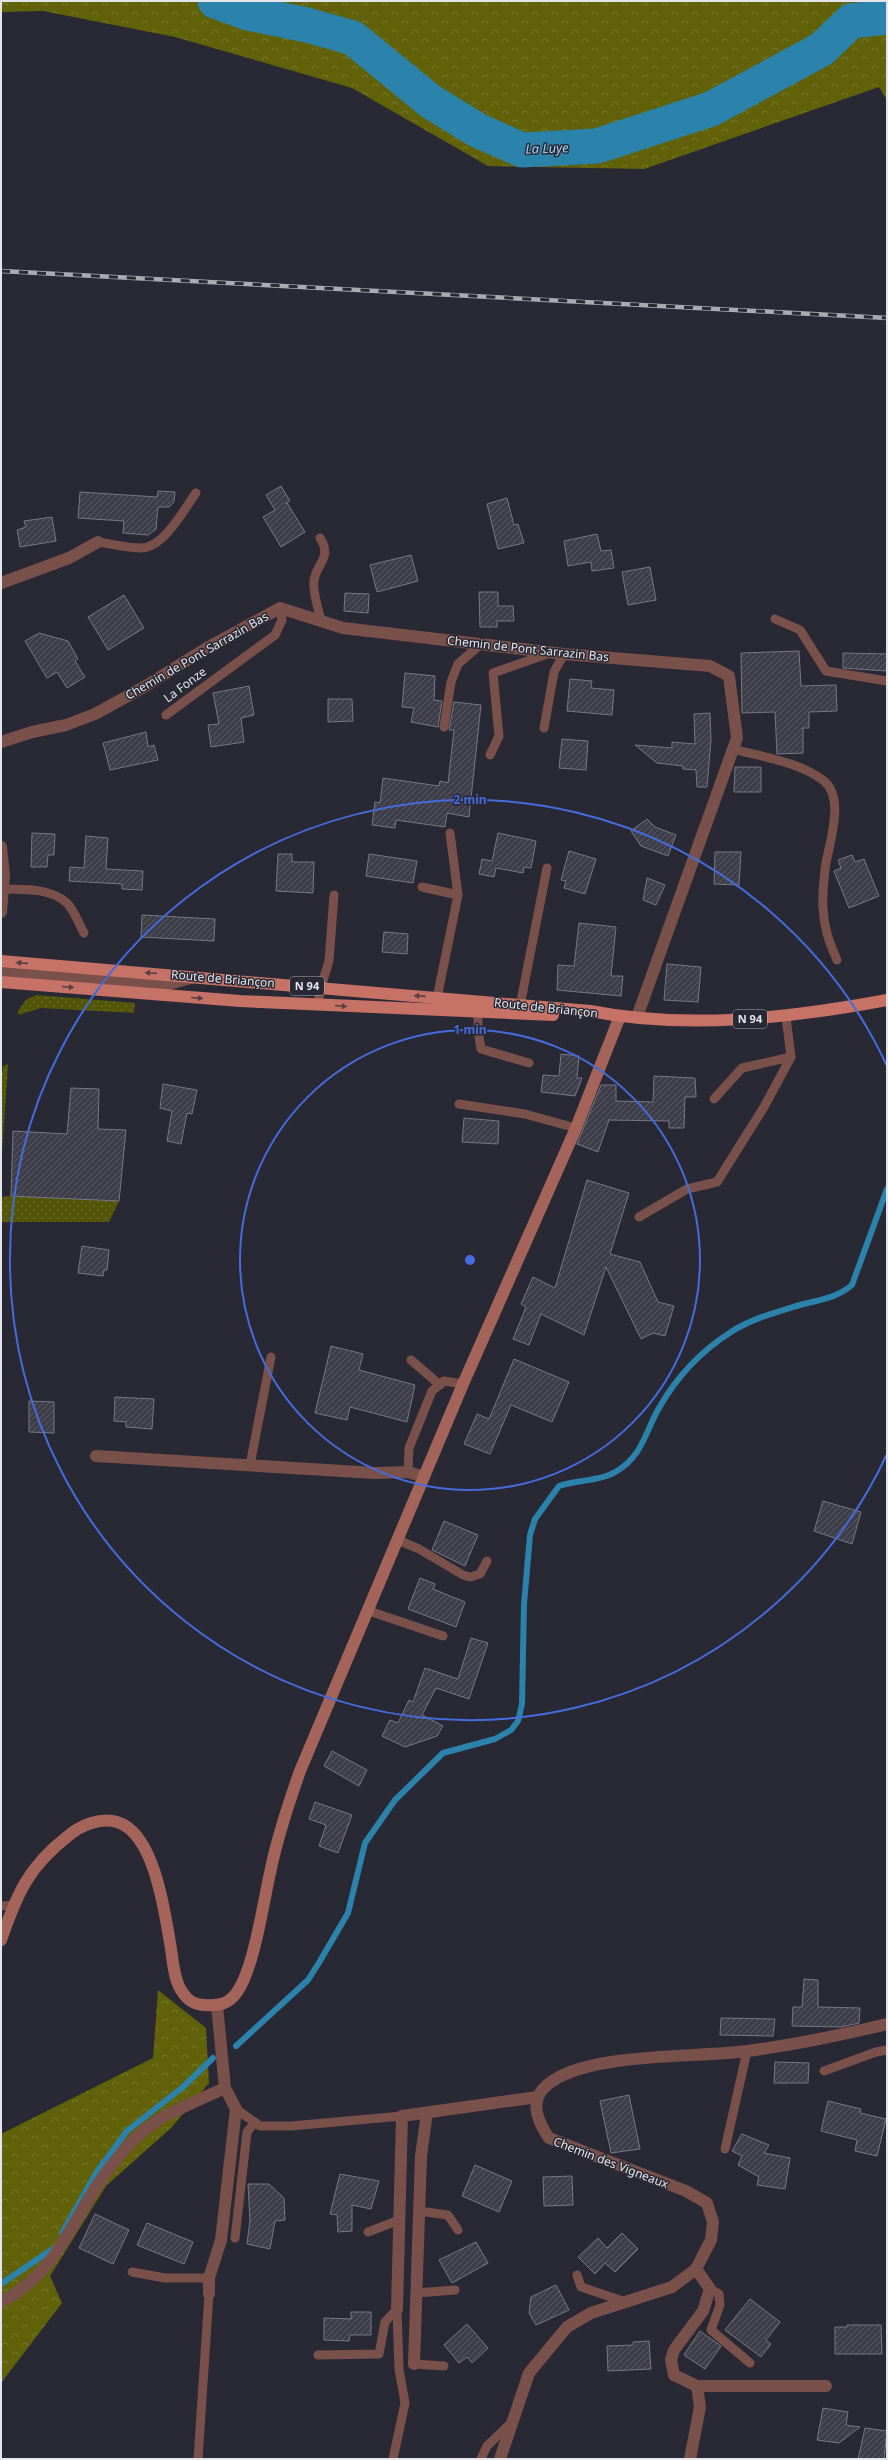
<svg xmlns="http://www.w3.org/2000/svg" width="888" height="2460" viewBox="0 0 888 2460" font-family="'Noto Sans',sans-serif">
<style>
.grass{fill:url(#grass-dots)}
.forest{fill:url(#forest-crowns)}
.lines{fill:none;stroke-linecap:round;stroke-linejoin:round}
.stream{stroke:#2b82aa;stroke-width:6}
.river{stroke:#2b82aa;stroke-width:35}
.building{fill:url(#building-hatch);stroke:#777886}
.lane{stroke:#79504a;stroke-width:9}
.street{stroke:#79504a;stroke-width:12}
.secondary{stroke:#a5645a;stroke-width:12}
.primary{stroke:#c67266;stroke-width:12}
.rail-casing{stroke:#ababb4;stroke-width:4.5}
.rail{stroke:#292935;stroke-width:3;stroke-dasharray:9;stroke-linecap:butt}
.oneway{fill:#583f44}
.ring{fill:none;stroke:#456cdc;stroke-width:2}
.labels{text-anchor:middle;stroke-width:3;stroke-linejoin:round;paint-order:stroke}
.shield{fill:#292935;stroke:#acadb6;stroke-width:1}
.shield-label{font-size:11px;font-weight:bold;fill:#e4e5ed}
.street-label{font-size:12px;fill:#e4e5ed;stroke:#292935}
.water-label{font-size:13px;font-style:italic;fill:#a5d5f0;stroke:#292935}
.centre{fill:#456cdc;stroke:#292935;stroke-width:2}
.ring-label{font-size:12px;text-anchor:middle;font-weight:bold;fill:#456cdc;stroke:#292935;stroke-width:3;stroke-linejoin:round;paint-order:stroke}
</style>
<defs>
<pattern id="grass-dots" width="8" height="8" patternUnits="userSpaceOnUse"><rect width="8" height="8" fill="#535507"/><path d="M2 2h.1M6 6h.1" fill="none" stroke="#6c6d2b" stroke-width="1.8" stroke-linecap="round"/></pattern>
<pattern id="forest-crowns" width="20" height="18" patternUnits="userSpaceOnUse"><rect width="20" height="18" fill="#606108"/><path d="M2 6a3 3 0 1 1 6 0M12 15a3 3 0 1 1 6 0" fill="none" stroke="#77782c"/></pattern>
<pattern id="building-hatch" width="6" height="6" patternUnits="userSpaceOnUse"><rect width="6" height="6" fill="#3d3e4a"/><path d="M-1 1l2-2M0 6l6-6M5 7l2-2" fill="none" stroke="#595a64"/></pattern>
</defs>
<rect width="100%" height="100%" fill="#292935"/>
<g class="grass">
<path d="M 36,995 L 135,1003 L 134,1013 L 41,1008 L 18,1015 L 18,1011 L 26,1000 Z"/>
<path d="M 8,1064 L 1,1168 L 1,1079 L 3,1066 Z"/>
<path d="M 11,1196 L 119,1201 L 109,1222 L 1,1222 L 1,1197 Z"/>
</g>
<g class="forest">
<path d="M 1,1 L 887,1 L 887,100 L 879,87 L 644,169 L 488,166 L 352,88 L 175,37 L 43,11 L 1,12 Z"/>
<path d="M 158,1990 L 206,2028 L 209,2083 L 171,2128 L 106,2186 L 50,2276 L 62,2303 L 1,2383 L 1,2134 L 153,2058 Z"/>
</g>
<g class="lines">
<g class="stream">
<path d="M 236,2046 L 308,1980 L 320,1961 L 348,1913 L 365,1843 L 395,1800 L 443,1753 L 495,1739 L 511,1730 L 518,1721 L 522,1704 L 524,1604 L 530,1535 L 535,1519 L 559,1486 C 577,1480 601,1481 617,1471 C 643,1455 645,1432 659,1408 C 676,1378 701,1351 731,1332 C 749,1320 773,1313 793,1307 C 816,1300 834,1300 852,1285 L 887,1189"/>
<path d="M 62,2233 L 98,2170 L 127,2131 L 183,2087 L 213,2058"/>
<path d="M 1,2284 L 54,2248"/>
</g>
<path class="river" d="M 215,1 L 248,13 L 307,25 L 353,38 L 430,101 L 477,130 L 522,150 L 597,146 L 711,109 L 822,49 L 851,21 L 887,17"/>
</g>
<g class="building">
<path d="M 281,486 L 290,501 L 285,504 L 287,503 L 305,532 L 281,547 L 263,517 L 275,510 L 266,495 Z"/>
<path d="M 158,491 L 175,492 L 174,502 L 169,507 L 158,507 L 156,529 L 148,535 L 123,533 L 124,521 L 78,518 L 80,492 L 157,497 Z"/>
<path d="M 507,498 L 514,525 L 518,524 L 524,543 L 498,549 L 487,504 Z"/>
<path d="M 52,517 L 56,541 L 20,547 L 17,530 L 26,527 L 24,521 Z"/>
<path d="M 597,534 L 601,551 L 611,550 L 614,568 L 592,571 L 591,562 L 568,566 L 564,541 Z"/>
<path d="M 411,555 L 418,581 L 377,592 L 370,565 Z"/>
<path d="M 650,567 L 656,600 L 628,605 L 622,572 Z"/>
<path d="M 479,592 L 498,592 L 498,606 L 513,606 L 514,621 L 497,621 L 497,627 L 480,627 Z"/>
<path d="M 345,593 L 369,594 L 368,613 L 344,611 Z"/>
<path d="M 124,595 L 144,628 L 108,650 L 88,617 Z"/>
<path d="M 39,633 L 68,641 L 78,659 L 75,661 L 85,677 L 67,688 L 57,672 L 47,678 L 25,641 Z"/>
<path d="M 799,651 L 801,686 L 836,685 L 837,711 L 809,712 L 809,728 L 803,728 L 803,753 L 777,754 L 775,712 L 742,713 L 741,653 Z"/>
<path d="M 843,653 L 887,654 L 887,671 L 843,668 Z"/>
<path d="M 405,673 L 435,676 L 434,700 L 442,701 L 438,727 L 411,722 L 414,708 L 402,707 Z"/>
<path d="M 570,679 L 592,681 L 591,688 L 614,690 L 612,715 L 567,711 Z"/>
<path d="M 249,686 L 254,715 L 241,718 L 244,742 L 211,747 L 208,725 L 219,724 L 213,693 Z"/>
<path d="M 328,699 L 352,699 L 353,721 L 328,722 Z"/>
<path d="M 454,702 L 481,705 L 469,817 L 447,813 L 445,827 L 396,820 L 395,828 L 372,825 L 375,802 L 380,803 L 383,778 L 439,786 L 440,781 L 448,783 L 454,730 L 449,730 Z"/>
<path d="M 710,713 L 711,740 L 707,787 L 697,787 L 696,770 L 683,769 L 683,766 L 657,763 L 635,745 L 672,748 L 672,742 L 695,744 L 694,714 Z"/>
<path d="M 146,732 L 148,747 L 154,745 L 158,760 L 110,770 L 103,743 Z"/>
<path d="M 562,739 L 588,741 L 586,770 L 559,768 Z"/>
<path d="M 735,767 L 761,767 L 761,792 L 734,792 Z"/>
<path d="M 647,819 L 655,827 L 676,835 L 668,856 L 641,846 L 631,831 Z"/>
<path d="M 32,833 L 55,834 L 54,855 L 48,855 L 47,867 L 31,867 Z"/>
<path d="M 498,833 L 536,841 L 531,868 L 524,867 L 523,873 L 496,868 L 494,877 L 479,874 L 482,859 L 492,861 Z"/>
<path d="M 86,836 L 108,838 L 106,869 L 143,871 L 142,890 L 122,889 L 122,884 L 69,881 L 70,867 L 84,868 Z"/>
<path d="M 569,851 L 596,859 L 585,894 L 564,888 L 566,881 L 561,880 Z"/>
<path d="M 715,852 L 741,852 L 739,885 L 714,884 Z"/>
<path d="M 278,854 L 292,854 L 292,862 L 314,862 L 313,893 L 276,891 Z"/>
<path d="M 369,854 L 417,861 L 413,883 L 366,876 Z"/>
<path d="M 852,855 L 855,862 L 864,859 L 879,896 L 849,908 L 834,871 L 841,868 L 838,860 Z"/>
<path d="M 647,878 L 665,885 L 656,905 L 643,900 Z"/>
<path d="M 142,915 L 215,919 L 214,941 L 141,937 Z"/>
<path d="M 579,923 L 616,927 L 611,976 L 623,976 L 621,996 L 557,990 L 558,965 L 574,966 Z"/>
<path d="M 384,932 L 408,934 L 407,954 L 382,952 Z"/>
<path d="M 667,964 L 701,967 L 698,1002 L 664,1000 Z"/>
<path d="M 561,1054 L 579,1056 L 577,1078 L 582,1078 L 575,1096 L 541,1092 L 543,1075 L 559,1076 Z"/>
<path d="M 654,1076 L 695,1078 L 696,1097 L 685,1097 L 684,1128 L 669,1128 L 669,1121 L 609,1120 L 598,1152 L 577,1144 L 601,1085 L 616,1085 L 616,1101 L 653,1102 Z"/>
<path d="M 163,1084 L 197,1090 L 192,1114 L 187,1113 L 181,1144 L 167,1141 L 172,1111 L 160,1108 Z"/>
<path d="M 71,1088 L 99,1089 L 98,1129 L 126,1130 L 119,1201 L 11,1196 L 13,1131 L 67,1134 Z"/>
<path d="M 464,1118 L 499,1121 L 498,1144 L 462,1142 Z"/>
<path d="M 587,1180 L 629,1193 L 610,1254 L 640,1262 L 658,1302 L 674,1306 L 665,1336 L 653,1333 L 641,1339 L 606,1267 L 584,1335 L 541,1314 L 529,1345 L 513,1339 L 526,1307 L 521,1304 L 533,1277 L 555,1288 Z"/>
<path d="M 82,1246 L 109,1250 L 107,1270 L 104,1270 L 103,1276 L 78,1273 Z"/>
<path d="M 331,1346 L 363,1354 L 359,1370 L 415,1385 L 407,1422 L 350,1407 L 347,1420 L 315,1413 Z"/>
<path d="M 514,1359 L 569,1382 L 552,1422 L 511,1405 L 490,1454 L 464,1444 L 477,1414 L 489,1419 Z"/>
<path d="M 115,1397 L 154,1399 L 152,1429 L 126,1427 L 126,1422 L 114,1421 Z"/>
<path d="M 29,1401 L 54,1402 L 54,1433 L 29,1432 Z"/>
<path d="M 823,1501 L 861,1512 L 852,1544 L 814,1531 Z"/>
<path d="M 444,1521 L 478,1535 L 465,1566 L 432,1550 Z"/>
<path d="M 420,1578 L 435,1584 L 433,1589 L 465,1602 L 456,1627 L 408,1609 Z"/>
<path d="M 471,1638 L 488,1643 L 469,1699 L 436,1688 L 422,1715 L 443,1726 L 437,1736 L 405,1747 L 382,1736 L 390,1720 L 398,1723 L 409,1700 L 413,1702 L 425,1668 L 458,1679 Z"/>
<path d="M 332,1751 L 367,1770 L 359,1786 L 324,1766 Z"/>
<path d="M 315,1802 L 352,1815 L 338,1853 L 319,1846 L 326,1825 L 309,1819 Z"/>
<path d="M 804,1979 L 818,1980 L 818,2007 L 860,2008 L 859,2023 L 841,2027 L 792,2026 L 793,2007 L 802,2007 Z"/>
<path d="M 721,2018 L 775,2019 L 773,2036 L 720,2035 Z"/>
<path d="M 775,2062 L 809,2063 L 808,2083 L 774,2083 Z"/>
<path d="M 629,2095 L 640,2149 L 611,2153 L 600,2101 Z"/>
<path d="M 828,2101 L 861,2109 L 860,2113 L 886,2119 L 877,2156 L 855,2151 L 857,2140 L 821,2131 Z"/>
<path d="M 742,2134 L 769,2145 L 764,2153 L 790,2158 L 785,2189 L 757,2185 L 759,2177 L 738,2165 L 742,2156 L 732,2151 Z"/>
<path d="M 475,2165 L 512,2181 L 499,2212 L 462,2196 Z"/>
<path d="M 340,2174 L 379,2181 L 371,2209 L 352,2205 L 352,2231 L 338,2232 L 337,2215 L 330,2214 Z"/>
<path d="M 572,2176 L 573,2205 L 544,2206 L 543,2177 Z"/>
<path d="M 248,2184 L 269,2184 L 284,2198 L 285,2220 L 275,2221 L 270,2249 L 247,2244 L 250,2220 Z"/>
<path d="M 95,2214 L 129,2230 L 113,2264 L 79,2248 Z"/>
<path d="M 147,2223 L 193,2242 L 184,2264 L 137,2245 Z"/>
<path d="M 622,2233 L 638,2249 L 615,2272 L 605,2263 L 595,2274 L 578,2257 L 598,2238 L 607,2248 Z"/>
<path d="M 476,2242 L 488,2263 L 452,2283 L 439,2260 Z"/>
<path d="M 556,2285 L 569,2310 L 536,2325 L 529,2313 L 531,2297 Z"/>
<path d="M 750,2299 L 780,2322 L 766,2340 L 771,2344 L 761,2357 L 725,2330 Z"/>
<path d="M 351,2312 L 371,2312 L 371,2335 L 350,2335 L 349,2341 L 324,2340 L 324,2318 L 351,2319 Z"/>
<path d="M 467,2324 L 488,2348 L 472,2363 L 467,2357 L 459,2363 L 444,2345 Z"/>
<path d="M 847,2325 L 881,2325 L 882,2354 L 835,2354 L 835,2327 L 847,2327 Z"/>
<path d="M 700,2331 L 721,2346 L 705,2369 L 684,2355 Z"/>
<path d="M 649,2341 L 651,2369 L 608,2371 L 607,2346 L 633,2345 L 633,2342 Z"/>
<path d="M 823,2408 L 848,2412 L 846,2425 L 860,2427 L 839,2443 L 817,2440 Z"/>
<path d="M 865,2428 L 887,2431 L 884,2459 L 858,2459 Z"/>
</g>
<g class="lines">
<g class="lane">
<path d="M 320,538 C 333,558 316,563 314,581 C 312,590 319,611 321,621"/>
<path d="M 98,542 C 112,544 127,548 141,548 C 164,548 184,509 196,493"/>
<path d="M 775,619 L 800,630 L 826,671 L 887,681"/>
<path d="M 166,715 L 275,635 L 282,620 L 280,608"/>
<path d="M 444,727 L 451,682 L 458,664 L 481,644"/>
<path d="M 544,728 L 554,672 L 564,654"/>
<path d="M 733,749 C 762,757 800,762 824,781 C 846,799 828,846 825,869 C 824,881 822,895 823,908 C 824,928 829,942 837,960"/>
<path d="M 490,755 L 499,736 L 493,673 L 550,653"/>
<path d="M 422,887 L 458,895"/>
<path d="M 1,889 C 22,889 51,888 67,903 C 74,910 79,924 84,933"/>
<path d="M 436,1003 L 458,895 L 450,833"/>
<path d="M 318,1004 L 321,987 L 329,961 L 334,895"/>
<path d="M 478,1007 L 478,1031 L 481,1049 L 529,1063"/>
<path d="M 519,1011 L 547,868"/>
<path d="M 714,1099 L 742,1068 L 791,1057"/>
<path d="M 459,1104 L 525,1114 L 576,1128"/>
<path d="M 639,1217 L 687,1189 L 717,1182 L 764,1107 L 791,1057 L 786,1017"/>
<path d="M 411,1360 L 440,1385"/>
<path d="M 250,1465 L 271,1357"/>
<path d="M 408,1472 L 409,1448 L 432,1391 L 444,1381 L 463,1384"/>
<path d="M 398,1540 L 419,1549 L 463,1575 L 470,1577 L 480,1574 L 487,1561"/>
<path d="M 369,1611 L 443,1636"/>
<path d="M 1,1906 L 14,1905"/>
<path d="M 824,2071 L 876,2052 L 887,2050"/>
<path d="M 236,2109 L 260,2126 L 291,2126 L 402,2116"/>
<path d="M 725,2149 L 747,2051"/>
<path d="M 419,2211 L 448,2215 L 458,2230"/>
<path d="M 368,2232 L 399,2220"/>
<path d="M 235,2238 L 247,2132 L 255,2122"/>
<path d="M 132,2272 L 165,2278 L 209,2278"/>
<path d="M 577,2275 L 581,2287 L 626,2302"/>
<path d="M 710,2289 L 719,2294 L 720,2305 L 711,2330 L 750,2363"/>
<path d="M 416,2293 L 455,2290"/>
<path d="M 318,2355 L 379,2354 L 385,2322 L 397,2309"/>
<path d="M 414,2364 L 444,2366"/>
<path d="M 198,2459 L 209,2294"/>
<path d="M 393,2459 L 405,2403 L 399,2369 L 397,2309"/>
<path d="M 481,2459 L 487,2446 L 511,2423"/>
</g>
<g class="street">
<path d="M 1,583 L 69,558 L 98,542"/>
<path d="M 1,742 L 32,732 L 66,725 L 95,714 L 144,687 L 205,649 L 280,608 L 343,628 L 564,654 L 710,666 L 729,676 L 737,738 L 637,1017"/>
<path d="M 1,847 L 4,875 L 1,912"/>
<path d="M 1,972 L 162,986 L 191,978"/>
<path d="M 96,1456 L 375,1473 L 408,1472 L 424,1477"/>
<path d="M 696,2269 L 710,2289 L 703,2311 L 674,2350 L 671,2360 L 674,2375 L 697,2386 L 826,2386"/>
<path d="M 209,2294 L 209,2278 L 221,2240 L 236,2109 L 225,2088 L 217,2006"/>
<path d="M 1,2302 C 60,2271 70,2220 108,2170 C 122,2151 143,2128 165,2116 C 184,2106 205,2097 225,2088"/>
<path d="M 397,2309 L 402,2116 L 537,2097"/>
<path d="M 414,2364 L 421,2156 L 427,2113"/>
<path d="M 500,2459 L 529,2373 L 567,2327 L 591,2313 L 672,2287 L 696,2269 L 711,2240 L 713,2222 L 707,2203 L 686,2191 L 549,2138 C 538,2122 528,2101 547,2085 C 585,2052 695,2058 747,2051 C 794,2045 841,2035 887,2024"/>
<path d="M 690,2459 L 700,2407 L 697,2386"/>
</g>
<path class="secondary" d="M 1,1940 C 17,1894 28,1867 68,1836 C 81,1825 101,1817 117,1822 C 155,1833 165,1914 171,1949 C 173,1962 174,1979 181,1990 C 187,2000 194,2005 205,2005 C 219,2006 229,2004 237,1992 C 254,1968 263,1904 270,1873 C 277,1838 288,1805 300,1771 L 463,1384 L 576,1128 L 620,1016"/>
<g class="primary">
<path d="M 1,961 L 590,1011 C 688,1030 790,1018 887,1000"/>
<path d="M 1,982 L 240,1001 L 553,1015"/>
</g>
<g class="rail-casing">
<path id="rail" d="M 1,271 L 887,318"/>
</g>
<use href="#rail" class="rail"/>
</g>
<defs><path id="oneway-solid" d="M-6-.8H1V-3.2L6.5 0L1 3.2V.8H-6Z"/></defs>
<g class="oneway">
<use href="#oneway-solid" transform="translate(22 963) rotate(-176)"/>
<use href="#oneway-solid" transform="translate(151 973) rotate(-176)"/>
<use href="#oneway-solid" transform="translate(68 987) rotate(5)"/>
<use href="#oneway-solid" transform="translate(420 996) rotate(-175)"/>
<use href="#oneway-solid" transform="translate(197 998) rotate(5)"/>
<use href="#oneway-solid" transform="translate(341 1006) rotate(4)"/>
</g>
<g class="ring">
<circle cx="470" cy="1260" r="230"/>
<path d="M887 1454A460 460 0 1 1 887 1066"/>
</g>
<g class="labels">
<g class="shield">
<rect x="290" y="977" width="34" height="18" rx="3"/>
<rect x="733" y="1010" width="34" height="18" rx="3"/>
</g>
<g class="shield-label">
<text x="307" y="990">N 94</text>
<text x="750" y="1023">N 94</text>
</g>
<g class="street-label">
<text transform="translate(528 649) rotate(6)" y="4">Chemin de Pont Sarrazin Bas</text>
<text transform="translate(197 656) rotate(-30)" y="4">Chemin de Pont Sarrazin Bas</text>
<text transform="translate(185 685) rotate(-37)" y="4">La Fonze</text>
<text transform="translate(223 979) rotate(5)" y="4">Route de Briançon</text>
<text transform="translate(546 1008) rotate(6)" y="4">Route de Briançon</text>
<text transform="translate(611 2163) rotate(21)" y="4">Chemin des Vigneaux</text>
</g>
<g class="water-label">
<text transform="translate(547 148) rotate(-2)" y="5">La Luye</text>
</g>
</g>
<circle cx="470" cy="1260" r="6" class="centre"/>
<g class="ring-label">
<text x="470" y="804">2 min</text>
<text x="470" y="1034">1 min</text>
</g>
<rect width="888" height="2460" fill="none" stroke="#e4e5ed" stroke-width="4"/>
</svg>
